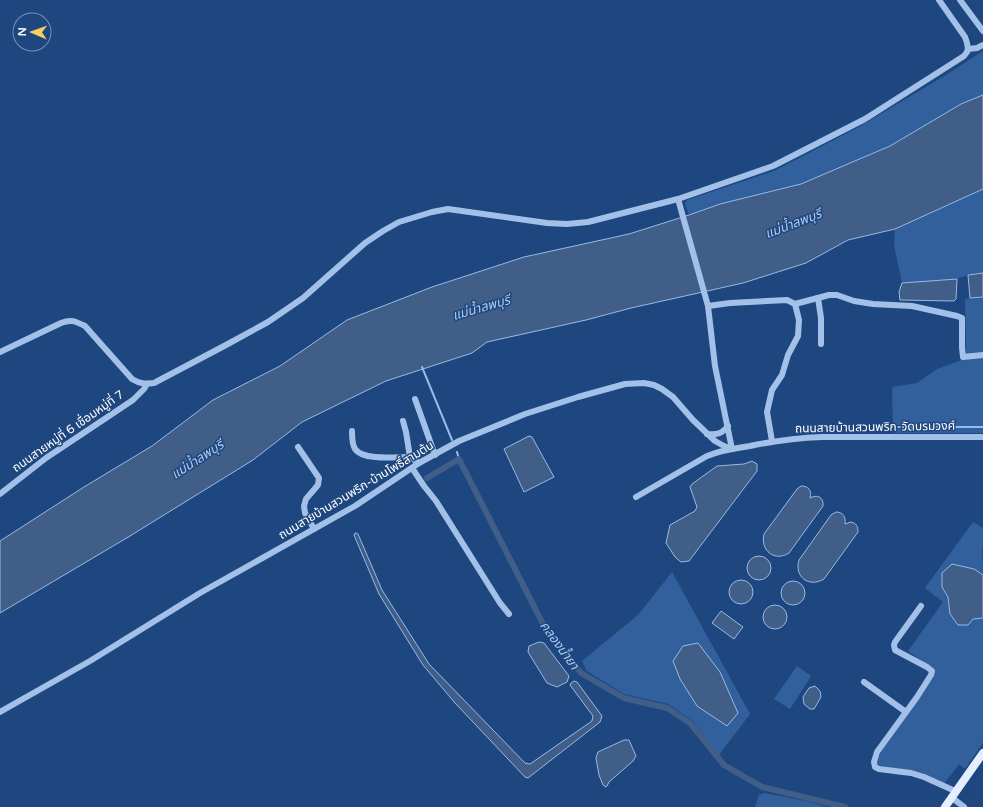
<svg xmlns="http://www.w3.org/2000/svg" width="983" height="807" viewBox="0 0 983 807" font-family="'Varela Round','Noto Sans Thai',sans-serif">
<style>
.green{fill:#32609d}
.water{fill:#405e87;stroke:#96bbe9}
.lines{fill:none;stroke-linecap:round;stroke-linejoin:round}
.stream{stroke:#96bbe9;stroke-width:2}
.canal{stroke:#405e87;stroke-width:6}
.minor{stroke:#a3c1e8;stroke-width:6}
.major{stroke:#e5eefe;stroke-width:8}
.labels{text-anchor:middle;stroke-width:3;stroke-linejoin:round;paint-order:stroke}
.street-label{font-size:12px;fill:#fff;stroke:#1f477f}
.water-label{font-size:13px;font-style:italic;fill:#aecbf0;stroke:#1f477f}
</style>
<rect width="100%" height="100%" fill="#1f477f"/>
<g class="green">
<path d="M 983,51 L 983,95 L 961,104 L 890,146 L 801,184 L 720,204 L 689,215 L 685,204 L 687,200 L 774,171 L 857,128 L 946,75 Z"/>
<path d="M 983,189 L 983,273 L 968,275 L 957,279 L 902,283 L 894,245 L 895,229 Z"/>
<path d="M 983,297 L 983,433 L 895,433 L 893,430 L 892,389 L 893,387 L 917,383 L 937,369 L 965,359 L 966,345 L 965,299 Z"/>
<path d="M 973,522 L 983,528 L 983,547 L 982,548 L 983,575 L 974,569 L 942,573 L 942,587 L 948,597 L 950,614 L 973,619 L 983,618 L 983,743 L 965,769 L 959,764 L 944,784 L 910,771 L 881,766 L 878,764 L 877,760 L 881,752 L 923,693 L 935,670 L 908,651 L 943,602 L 925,588 Z"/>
<path d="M 672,572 L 750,714 L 719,755 L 693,721 L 668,704 L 624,694 L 587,671 L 582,661 L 638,615 Z"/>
<path d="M 797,666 L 811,676 L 790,709 L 774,699 Z"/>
<path d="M 765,793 L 810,802 L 827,807 L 755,807 L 759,795 Z"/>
</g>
<g class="water">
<path d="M 983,95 L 983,189 L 895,229 L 848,240 L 806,263 L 743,283 L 631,308 L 586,320 L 487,342 L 472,353 L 386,381 L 302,422 L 253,460 L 130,536 L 0,613 L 0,541 L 84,487 L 152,446 L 213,400 L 280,366 L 347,320 L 432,287 L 524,257 L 629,234 L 689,215 L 720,204 L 801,184 L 890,146 L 961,104 Z"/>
<path d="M 983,273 L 983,297 L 970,298 L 968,275 Z"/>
<path d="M 957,279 L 956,299 L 954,301 L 900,300 L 899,292 L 902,283 Z"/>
<path d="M 529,436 L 532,437 L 554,477 L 524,492 L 504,449 Z"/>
<path d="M 752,461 L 757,464 L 757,471 L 689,561 L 681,562 L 675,557 L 666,543 L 670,525 L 695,511 L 697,507 L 690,487 L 692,484 L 717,466 L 744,464 Z"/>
<path d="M 801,486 C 809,486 812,491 810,498 C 817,494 824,497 823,506 L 789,553 C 775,562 760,551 764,534 L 797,489 Z"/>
<path d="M 836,512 C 843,512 846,517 845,524 L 851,522 C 856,523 858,526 858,532 L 824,579 C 809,588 794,577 799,560 L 831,515 Z"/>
<path d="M 355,533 L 356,533 L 358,534 L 382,590 L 429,664 L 525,763 L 530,764 L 592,721 L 593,716 L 570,685 L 571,683 L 574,681 L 577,682 L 602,716 L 600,722 L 528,778 L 525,777 L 455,703 L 423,665 L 379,594 L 354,535 Z"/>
<circle cx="759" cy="568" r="12"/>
<path d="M 952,564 L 974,569 L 983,575 L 983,618 L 973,619 L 968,625 L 958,625 L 950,614 L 948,597 L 942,587 L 942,573 Z"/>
<circle cx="741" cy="592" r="12"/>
<circle cx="793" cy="593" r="12"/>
<circle cx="775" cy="617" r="12"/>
<path d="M 721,611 L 743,627 L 734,639 L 712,623 Z"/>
<path d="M 539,642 L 544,643 L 569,676 L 567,682 L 557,687 L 547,683 L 528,652 L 529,646 Z"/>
<path d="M 698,643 L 720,672 L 738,713 L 727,726 L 697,706 L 680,679 L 673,661 L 683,646 Z"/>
<path d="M 815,686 L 820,691 L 821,697 L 814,709 L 810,709 L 804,704 L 803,697 L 809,688 Z"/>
<path d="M 624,740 L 629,740 L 636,756 L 633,761 L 609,782 L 607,786 L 606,787 L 603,785 L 599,775 L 596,758 L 598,752 Z"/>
</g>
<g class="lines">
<g class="stream">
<path d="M 422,367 L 452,440"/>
<path d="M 898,427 L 983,427"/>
<path d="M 457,452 L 459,459"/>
</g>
<path class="canal" d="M 427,478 L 459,459 L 544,626 L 581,673 L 624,698 L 667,708 L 690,723 L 724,765 L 762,787 L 845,807"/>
<g class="minor">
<path d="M 939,0 L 965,37 L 967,43 L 968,49"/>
<path d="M 960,0 L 983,31"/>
<path d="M 968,49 L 977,48 L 983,45"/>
<path d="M 678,199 L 708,306 L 715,366 L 732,449"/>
<path d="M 818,298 L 821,318 L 821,344"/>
<path d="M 795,304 L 829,295 L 837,295 L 854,301 L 873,304 L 912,306 L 957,316 L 962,318 L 962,348 L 963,357 L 983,355"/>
<path d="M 708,306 L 730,303 L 787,300 L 795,304 L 799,320 L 798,336 L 788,355 L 782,375 L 772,390 L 767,412 L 772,441"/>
<path d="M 0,352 L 61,323 C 71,319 75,321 85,326 L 132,379 C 140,384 145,384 154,383 L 226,345 L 268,322 L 303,298 L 365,243 L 383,231 L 399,222 L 432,212 L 448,209 L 547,223 L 567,224 L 588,222 L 678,199 L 773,166 L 865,119 L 964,56 L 967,52 L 968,49"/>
<path d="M 415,399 L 435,455"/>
<path d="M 403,421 L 406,432 L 410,457 L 419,463"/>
<path d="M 352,431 C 352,436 352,444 355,449 C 363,461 397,457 410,457"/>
<path d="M 707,434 C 716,435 722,434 728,426"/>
<path d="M 298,447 L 319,478 L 318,485 L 306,499 L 304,506 L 305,513 L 314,529"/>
<path d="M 412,468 L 424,486 L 436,501 L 500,603 L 509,614"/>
<path d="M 0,494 L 46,458 L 133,400 L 144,389 L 147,384"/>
<path d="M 636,497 L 707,456 C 721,450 736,448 750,446 C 774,441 797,438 822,437 L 983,437"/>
<path d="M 921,606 L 895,642 L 894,645 L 895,650 L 927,667 L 932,671 L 931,675 L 917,697 L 877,752 L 874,762 L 875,767 L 879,769 L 911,773 L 924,777 L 955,791"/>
<path d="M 864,682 L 906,712"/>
<path d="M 0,712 L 90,661 L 200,593 L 355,506 L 419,463 L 459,441 L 525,414 L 578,397 L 625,384 L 644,383 L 654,385 L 662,389 L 673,397 L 693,420 L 715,441 L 724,446 L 732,449"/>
<path d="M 951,797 L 964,807"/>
</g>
<path class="major" d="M 945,807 L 983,753"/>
</g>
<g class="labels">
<g class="street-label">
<text transform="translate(875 427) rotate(-1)" y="4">ถนนสายบ้านสวนพริก-วัดบรมวงศ์</text>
<text transform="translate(68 431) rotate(-35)" y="4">ถนนสายหมู่ที่ 6 เชื่อมหมู่ที่ 7</text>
<text transform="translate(356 490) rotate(-31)" y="4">ถนนสายบ้านสวนพริก-บ้านโพธิ์สามต้น</text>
</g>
<g class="water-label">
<text transform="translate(793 223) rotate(-21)" y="5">แม่น้ำลพบุรี</text>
<text transform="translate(481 307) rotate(-16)" y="5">แม่น้ำลพบุรี</text>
<text transform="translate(197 459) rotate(-33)" y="5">แม่น้ำลพบุรี</text>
<text transform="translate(560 645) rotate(54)" y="5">คลองน้ำยา</text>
</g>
</g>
<g transform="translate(32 32) rotate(272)"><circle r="19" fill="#1f477f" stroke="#7991b2"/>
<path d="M0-3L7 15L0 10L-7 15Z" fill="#f6ce62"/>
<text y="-6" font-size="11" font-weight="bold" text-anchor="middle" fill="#ffffff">N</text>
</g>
</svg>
